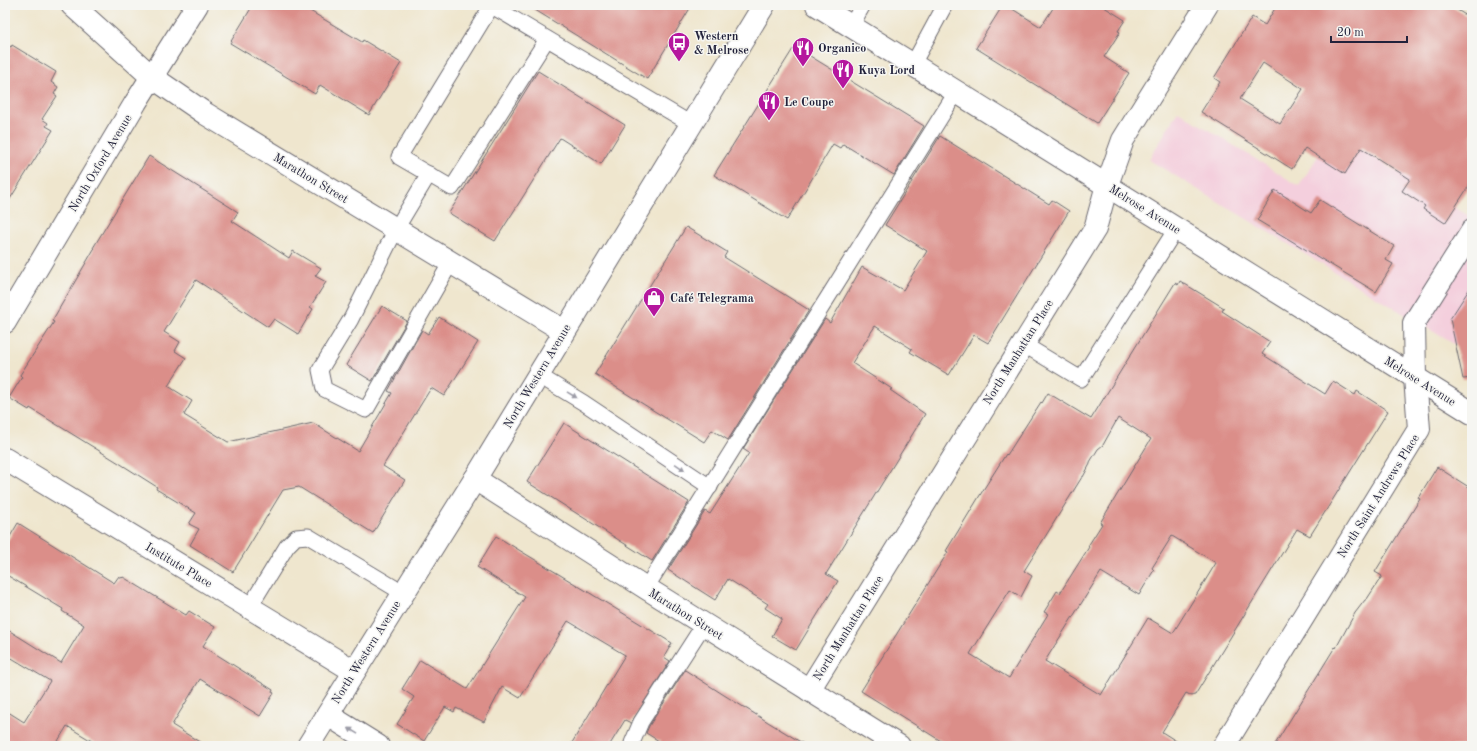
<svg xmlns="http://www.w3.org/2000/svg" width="1477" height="751" viewBox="0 0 1477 751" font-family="'Old Standard TT',serif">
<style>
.built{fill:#f4cfdd}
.building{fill:#db8e89;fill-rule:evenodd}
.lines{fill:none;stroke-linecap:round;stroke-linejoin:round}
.lane-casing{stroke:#6a676e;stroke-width:17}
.street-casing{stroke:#6a676e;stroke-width:24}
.secondary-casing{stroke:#6a676e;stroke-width:24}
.primary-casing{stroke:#6a676e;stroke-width:24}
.lane{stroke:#fff;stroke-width:15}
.street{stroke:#fff;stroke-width:22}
.secondary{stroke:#fff;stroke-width:22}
.primary{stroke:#fff;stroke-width:22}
.oneway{fill:#9c9ca7}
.labels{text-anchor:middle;stroke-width:3;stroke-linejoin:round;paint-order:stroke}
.poi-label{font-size:12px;font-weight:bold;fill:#22223b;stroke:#f6f6f2;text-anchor:start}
.street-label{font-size:12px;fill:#22223b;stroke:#f6f6f2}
</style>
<rect width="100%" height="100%" fill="#f6f6f2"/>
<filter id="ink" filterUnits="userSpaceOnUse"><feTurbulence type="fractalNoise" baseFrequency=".025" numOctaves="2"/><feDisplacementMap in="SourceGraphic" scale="8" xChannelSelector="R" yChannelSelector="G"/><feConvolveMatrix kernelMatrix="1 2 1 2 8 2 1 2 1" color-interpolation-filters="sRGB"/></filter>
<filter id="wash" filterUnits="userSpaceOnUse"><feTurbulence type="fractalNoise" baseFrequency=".012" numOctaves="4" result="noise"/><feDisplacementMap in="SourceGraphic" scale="16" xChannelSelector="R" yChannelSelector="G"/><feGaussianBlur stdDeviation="0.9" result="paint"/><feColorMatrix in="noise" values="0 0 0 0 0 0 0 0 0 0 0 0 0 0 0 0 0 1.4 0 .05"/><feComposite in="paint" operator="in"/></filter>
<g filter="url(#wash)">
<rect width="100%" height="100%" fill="#efe6ce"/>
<path class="built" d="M 1178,111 L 1299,186 L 1318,156 L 1360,149 L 1472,218 L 1472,355 L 1149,160 Z"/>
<g id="blocks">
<g class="building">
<path d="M 253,5 L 300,5 L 362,42 L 363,40 L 401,63 L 369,115 L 320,85 L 315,94 L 230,43 Z"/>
<path d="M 527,5 L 692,5 L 647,79 Z"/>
<path d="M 1003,5 L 1006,5 L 1041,27 L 1055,5 L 1101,5 L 1125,20 L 1118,31 L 1120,32 L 1104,57 L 1129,73 L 1097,123 L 976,48 Z"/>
<path d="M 1277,5 L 1449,5 L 1472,19 L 1472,181 L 1445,223 L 1423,209 L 1425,206 L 1402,191 L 1410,179 L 1361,148 L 1345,174 L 1305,148 L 1292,169 L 1201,112 L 1220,82 L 1214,78 L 1252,17 L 1265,25 ZM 1263,63 L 1303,89 L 1280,124 L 1240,99 Z"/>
<path d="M 5,44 L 11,47 L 12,45 L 56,72 L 51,82 L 58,87 L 54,94 L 57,96 L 42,119 L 48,123 L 46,126 L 53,130 L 5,207 Z"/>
<path d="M 797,48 L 924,126 L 894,175 L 843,144 L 840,148 L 833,144 L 787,220 L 714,175 L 793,49 L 795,51 Z"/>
<path d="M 538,71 L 625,125 L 601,164 L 560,138 L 495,241 L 449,213 Z"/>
<path d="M 940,136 L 1049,204 L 1052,200 L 1069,211 L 988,343 L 974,335 L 949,375 L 910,352 L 912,349 L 875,326 L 852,363 L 892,389 L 890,390 L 925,414 L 826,574 L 838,581 L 796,650 L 772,636 L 782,619 L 765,608 L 768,604 L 728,579 L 715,600 L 668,570 L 705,511 L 710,514 L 749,453 L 743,449 L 825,319 L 830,323 L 862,267 L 903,290 L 927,251 L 885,225 Z"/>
<path d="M 149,156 L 238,212 L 232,221 L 289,258 L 293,251 L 321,268 L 315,276 L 326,282 L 310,307 L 313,309 L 298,334 L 274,319 L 268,327 L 196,280 L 164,332 L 180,342 L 175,351 L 186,358 L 168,386 L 192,401 L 184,415 L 228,442 L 313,423 L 358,451 L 392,393 L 388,391 L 422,330 L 428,334 L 439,317 L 478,342 L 444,396 L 431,388 L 383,466 L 405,480 L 373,533 L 299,487 L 283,490 L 233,572 L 190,545 L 199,529 L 189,524 L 196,513 L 156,489 L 157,487 L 119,463 L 30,408 L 29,410 L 9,398 L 22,377 L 20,375 L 54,322 L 52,321 L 94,249 L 93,248 Z"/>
<path d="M 1275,190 L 1311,213 L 1320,200 L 1394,246 L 1386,260 L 1393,264 L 1376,292 L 1257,220 Z"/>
<path d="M 686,227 L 727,252 L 724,257 L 809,310 L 728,440 L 712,430 L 704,442 L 595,374 Z"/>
<path d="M 1180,281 L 1224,308 L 1222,311 L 1270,342 L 1262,354 L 1325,394 L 1333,381 L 1355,395 L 1357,391 L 1388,411 L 1310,536 L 1297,529 L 1195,695 L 1194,695 L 1192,696 L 1186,693 L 1162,732 L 1184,746 L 949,746 L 861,691 L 948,552 L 946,551 L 985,487 L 1006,454 L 1007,455 L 1041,402 L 1042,403 L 1048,393 L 1091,419 L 1175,283 L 1178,285 ZM 1118,418 L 1151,439 L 1100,523 L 1102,524 L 1088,546 L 1089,547 L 1060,593 L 1057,591 L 1044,612 L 1048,614 L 1009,678 L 970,654 L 1010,590 L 1021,597 L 1032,576 L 1024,571 L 1082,477 L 1083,477 L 1090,464 L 1090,462 L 1098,449 L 1103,445 ZM 1172,536 L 1216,563 L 1173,633 L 1148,618 L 1101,695 L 1045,661 L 1101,572 L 1139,595 L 1154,570 L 1152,568 Z"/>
<path d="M 1472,285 L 1472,378 L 1463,379 L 1450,319 Z"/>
<path d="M 382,306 L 407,321 L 372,381 L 346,365 Z"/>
<path d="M 564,423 L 689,502 L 652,561 L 527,482 Z"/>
<path d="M 1437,467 L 1472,489 L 1472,746 L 1274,746 L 1335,647 L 1336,648 L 1355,613 L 1365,600 L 1367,599 L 1382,576 L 1375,572 L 1420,499 L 1418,498 Z"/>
<path d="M 18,523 L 114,583 L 119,576 L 122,578 L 123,577 L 186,615 L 189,611 L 215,627 L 203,646 L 273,690 L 272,692 L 274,693 L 260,716 L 200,679 L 172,725 L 206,746 L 100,746 L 67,726 L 55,746 L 5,746 L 5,710 L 24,722 L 50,681 L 5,654 L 5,628 L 61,663 L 84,625 L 62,611 L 63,609 L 5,574 L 5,545 Z"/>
<path d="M 496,536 L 672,643 L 664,657 L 670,661 L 631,723 L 625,720 L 609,746 L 570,746 L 625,655 L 568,621 L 520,698 L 502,687 L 484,722 L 456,708 L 454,712 L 445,707 L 424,741 L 397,724 L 414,697 L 402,689 L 420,660 L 467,689 L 525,597 L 477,567 Z"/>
<path d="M 685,670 L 724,695 L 807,746 L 667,746 L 646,733 L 649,726 Z"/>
</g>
</g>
</g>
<g filter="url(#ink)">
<use href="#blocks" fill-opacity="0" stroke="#6a676e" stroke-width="1"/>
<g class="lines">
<g class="lane-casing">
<g id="lane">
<path d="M 492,5 L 399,157 L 452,188 L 547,39"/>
<path d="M 492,6 L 691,124"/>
<path d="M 851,26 L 863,5"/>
<path d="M 913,64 L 945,5"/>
<path d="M 429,174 L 396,229 L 351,319 L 320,370 L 324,389 L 366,410 L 451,262"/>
<path d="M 1023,344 L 1081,379 L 1176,229"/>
<path d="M 538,375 L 584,403 L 710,487"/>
<path d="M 646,588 L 957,91"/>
<path d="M 249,608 L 287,546 L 296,537 L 308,536 L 403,593"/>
<path d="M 633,746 L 632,743 L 641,722 L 704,624"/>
</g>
</g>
<g class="street-casing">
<g id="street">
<path d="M 72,5 L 152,77 L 206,114 L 564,331"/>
<path d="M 5,322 L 136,102 L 197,5"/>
<path d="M 5,459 L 354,671"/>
<path d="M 475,479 L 646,588 L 899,746"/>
<path d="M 809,690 L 1095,229 L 1107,185 L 1123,140 L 1207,5"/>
<path d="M 328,715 L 378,746"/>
<path d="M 1224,746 L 1419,429 L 1415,378 L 1414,323 L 1472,231"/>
</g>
</g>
<g class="secondary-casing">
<path id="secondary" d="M 817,5 L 1472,413"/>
</g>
<g class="primary-casing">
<path id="primary" d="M 308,746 L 475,479 L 764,5"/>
</g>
<use href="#lane" class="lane"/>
<use href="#street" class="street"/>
<use href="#secondary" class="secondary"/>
<use href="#primary" class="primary"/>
</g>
<defs><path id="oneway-solid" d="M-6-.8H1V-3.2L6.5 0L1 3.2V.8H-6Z"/></defs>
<g class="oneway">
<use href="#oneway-solid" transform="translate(572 395) rotate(31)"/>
<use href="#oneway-solid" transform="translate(680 467) rotate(34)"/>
<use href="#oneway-solid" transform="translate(353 731) rotate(-148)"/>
</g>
</g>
<defs>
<g id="bus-pin" transform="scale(1.15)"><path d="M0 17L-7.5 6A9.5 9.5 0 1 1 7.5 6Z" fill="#b5179e" stroke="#f6f6f2"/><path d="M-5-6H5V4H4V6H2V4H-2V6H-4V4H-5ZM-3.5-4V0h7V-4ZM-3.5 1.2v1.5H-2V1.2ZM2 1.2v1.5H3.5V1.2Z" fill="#fff"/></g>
<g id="restaurant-pin" transform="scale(1.15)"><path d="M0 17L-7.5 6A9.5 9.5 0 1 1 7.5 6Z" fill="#b5179e" stroke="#f6f6f2"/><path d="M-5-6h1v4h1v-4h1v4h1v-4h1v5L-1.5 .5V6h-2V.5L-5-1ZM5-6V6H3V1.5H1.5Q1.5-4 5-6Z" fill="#fff"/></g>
<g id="shop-pin" transform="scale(1.15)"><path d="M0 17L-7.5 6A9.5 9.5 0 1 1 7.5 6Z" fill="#b5179e" stroke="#f6f6f2"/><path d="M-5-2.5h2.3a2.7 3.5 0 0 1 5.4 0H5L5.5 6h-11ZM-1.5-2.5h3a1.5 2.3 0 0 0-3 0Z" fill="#fff"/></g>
</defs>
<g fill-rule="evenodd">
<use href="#bus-pin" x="679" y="43"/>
<use href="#restaurant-pin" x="803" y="48"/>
<use href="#restaurant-pin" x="843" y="70"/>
<use href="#restaurant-pin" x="769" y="102"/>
<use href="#shop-pin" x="654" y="298"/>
</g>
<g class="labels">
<g class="poi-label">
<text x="694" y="40">Western<tspan x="694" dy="14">&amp; Melrose</tspan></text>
<text x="818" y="52">Organico</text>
<text x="858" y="74">Kuya Lord</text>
<text x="784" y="106">Le Coupe</text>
<text x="670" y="302">Café Telegrama</text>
</g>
<g class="street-label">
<text transform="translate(100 163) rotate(-59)" y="4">North Oxford Avenue</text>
<text transform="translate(311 178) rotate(31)" y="4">Marathon Street</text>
<text transform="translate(1145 209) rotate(32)" y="4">Melrose Avenue</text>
<text transform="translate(1018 352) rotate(-58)" y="4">North Manhattan Place</text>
<text transform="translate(537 376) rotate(-59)" y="4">North Western Avenue</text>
<text transform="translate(1420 381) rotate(32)" y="4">Melrose Avenue</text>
<text transform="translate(1378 496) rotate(-58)" y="4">North Saint Andrews Place</text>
<text transform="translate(179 565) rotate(31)" y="4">Institute Place</text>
<text transform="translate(686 614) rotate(32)" y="4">Marathon Street</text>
<text transform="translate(848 628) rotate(-58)" y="4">North Manhattan Place</text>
<text transform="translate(366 652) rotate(-58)" y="4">North Western Avenue</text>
</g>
</g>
<rect width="1477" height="751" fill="none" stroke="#f6f6f2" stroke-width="20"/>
<path d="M1331 36v6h76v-6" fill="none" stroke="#22223b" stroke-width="2"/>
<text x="1337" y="36" font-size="12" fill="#22223b" stroke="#f6f6f2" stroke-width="3" paint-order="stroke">20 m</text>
</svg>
